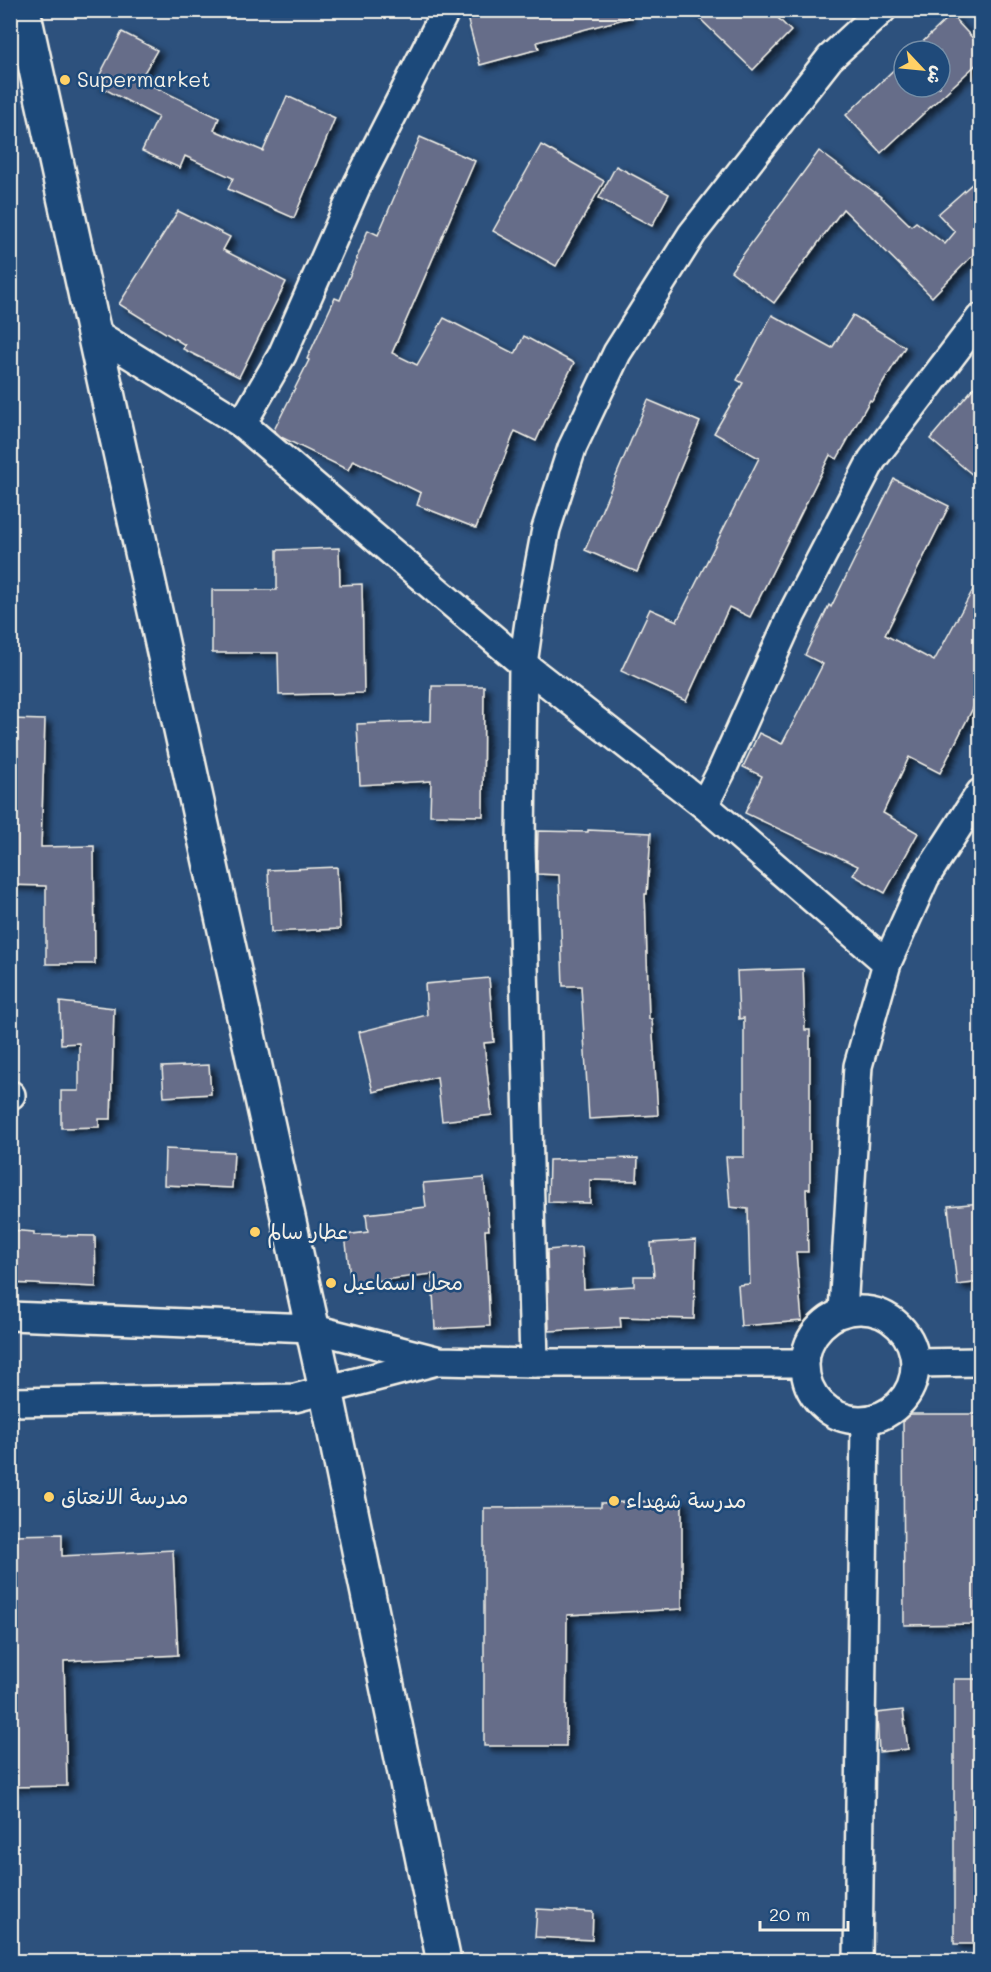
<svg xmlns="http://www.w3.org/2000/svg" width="991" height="1972" viewBox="0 0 991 1972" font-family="Mali,'Playpen Sans Arabic',sans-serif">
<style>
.building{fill:#666d89;stroke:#f4f1e8;stroke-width:1.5;filter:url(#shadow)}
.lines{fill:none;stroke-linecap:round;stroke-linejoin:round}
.street-casing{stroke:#f4f1e8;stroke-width:32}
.secondary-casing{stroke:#f4f1e8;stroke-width:38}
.street{stroke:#1f4a7a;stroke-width:27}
.secondary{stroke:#1f4a7a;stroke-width:33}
.poi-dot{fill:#ffd166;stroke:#1f4a7a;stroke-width:2}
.labels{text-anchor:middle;stroke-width:5;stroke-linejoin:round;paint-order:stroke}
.poi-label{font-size:21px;fill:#f4f1e8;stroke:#1f4a7a;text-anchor:start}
</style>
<defs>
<filter id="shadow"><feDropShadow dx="6" dy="4" stdDeviation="3" flood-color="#0009"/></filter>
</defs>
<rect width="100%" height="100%" fill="#2d517d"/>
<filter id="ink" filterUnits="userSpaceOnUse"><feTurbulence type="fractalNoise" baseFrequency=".0167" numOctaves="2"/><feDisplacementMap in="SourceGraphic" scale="12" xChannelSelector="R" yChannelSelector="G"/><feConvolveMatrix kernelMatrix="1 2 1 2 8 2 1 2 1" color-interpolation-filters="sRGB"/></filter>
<g filter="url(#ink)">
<g class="building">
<path d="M 465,10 L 627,10 L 628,18 L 537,42 L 539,49 L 480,65 Z"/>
<path d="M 691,10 L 770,10 L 791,31 L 753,70 Z"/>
<path d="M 951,15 L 981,47 L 981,60 L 881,153 L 846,115 L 904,60 L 904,87 L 940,87 L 940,51 L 913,51 Z"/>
<path d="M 122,32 L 157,50 L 140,80 L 219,118 L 214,130 L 263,151 L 287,96 L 335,118 L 294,218 L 228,189 L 233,178 L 185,156 L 180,168 L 142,151 L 158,117 L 95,84 Z"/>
<path d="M 420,137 L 475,161 L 392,353 L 417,365 L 444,318 L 515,354 L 524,336 L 574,363 L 554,402 L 536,441 L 515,431 L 476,528 L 417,505 L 421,493 L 353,460 L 348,470 L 281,437 L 274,430 L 309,360 L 307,359 L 335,298 L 340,300 L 368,230 L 378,235 Z"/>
<path d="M 541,145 L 604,181 L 556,266 L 493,231 Z"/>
<path d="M 819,151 L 881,197 L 911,226 L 916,222 L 945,244 L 955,232 L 938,214 L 981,176 L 981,260 L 975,253 L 932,297 L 843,209 L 774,303 L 731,271 Z"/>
<path d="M 616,166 L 669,194 L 652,226 L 599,198 Z"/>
<path d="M 178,211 L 230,237 L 223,250 L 286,282 L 239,377 L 183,349 L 185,345 L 119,304 Z"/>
<path d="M 772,315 L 832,348 L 853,315 L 905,347 L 872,401 L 870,400 L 837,459 L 830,455 L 750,617 L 729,607 L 686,701 L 621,671 L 650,609 L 677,621 L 759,458 L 714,433 L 743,383 L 737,380 Z"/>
<path d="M 981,379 L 981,482 L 930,439 Z"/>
<path d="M 648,400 L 700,422 L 637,572 L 585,550 Z"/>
<path d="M 894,479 L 949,506 L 885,635 L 934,661 L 981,575 L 981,692 L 940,773 L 909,757 L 883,813 L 918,833 L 885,893 L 853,875 L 858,866 L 745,813 L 762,776 L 743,767 L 759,733 L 782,744 L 823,664 L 805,655 L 829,605 L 831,607 Z"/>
<path d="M 339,548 L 340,585 L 362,584 L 364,693 L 279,695 L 278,653 L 212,653 L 212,590 L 277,590 L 277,550 Z"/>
<path d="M 432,686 L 484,686 L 483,816 L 430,815 L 431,781 L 360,785 L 357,724 L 431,721 Z"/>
<path d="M 10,719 L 45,720 L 41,847 L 94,846 L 95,964 L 46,964 L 46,886 L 10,885 Z"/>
<path d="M 588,830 L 651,833 L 647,894 L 645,894 L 649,1019 L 652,1019 L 658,1115 L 589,1119 L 581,986 L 563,986 L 559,875 L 537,874 L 537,867 L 538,831 L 588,832 Z"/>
<path d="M 337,867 L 340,929 L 271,932 L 268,870 Z"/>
<path d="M 803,969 L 805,1030 L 810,1030 L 810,1189 L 806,1189 L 808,1252 L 796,1252 L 802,1321 L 741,1326 L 738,1285 L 750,1284 L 748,1209 L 730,1207 L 726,1157 L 744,1157 L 744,1018 L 739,1019 L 737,971 Z"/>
<path d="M 489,978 L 494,1042 L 484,1043 L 492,1115 L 442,1121 L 437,1077 L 373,1092 L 359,1032 L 427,1015 L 425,984 Z"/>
<path d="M 60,1002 L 114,1008 L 111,1119 L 99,1119 L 99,1127 L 61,1128 L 61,1091 L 79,1091 L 79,1043 L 61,1044 Z"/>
<path d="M 209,1065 L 211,1094 L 164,1097 L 162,1067 Z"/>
<path d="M 165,1149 L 234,1152 L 232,1188 L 164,1185 Z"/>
<path d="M 638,1158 L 637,1181 L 590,1180 L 590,1203 L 548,1202 L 549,1160 Z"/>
<path d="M 484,1178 L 489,1230 L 485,1230 L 490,1326 L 435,1329 L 432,1274 L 351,1284 L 345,1235 L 368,1232 L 366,1214 L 426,1207 L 423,1183 Z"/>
<path d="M 981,1203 L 981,1282 L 957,1285 L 948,1206 Z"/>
<path d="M 10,1230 L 34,1232 L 34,1235 L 95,1236 L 96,1287 L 10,1283 Z"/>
<path d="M 696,1240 L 694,1319 L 620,1317 L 621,1327 L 549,1331 L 547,1250 L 582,1247 L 584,1289 L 634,1286 L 634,1276 L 654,1276 L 651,1243 Z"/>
<path d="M 903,1414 L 981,1414 L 981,1624 L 904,1625 Z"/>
<path d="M 682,1500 L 682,1609 L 567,1615 L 566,1746 L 484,1746 L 484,1508 L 601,1507 L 601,1503 Z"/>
<path d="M 62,1534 L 62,1556 L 173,1550 L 178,1655 L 64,1661 L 67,1786 L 10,1787 L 10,1535 Z"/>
<rect x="954" y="1679" width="27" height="265"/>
<path d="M 903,1710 L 908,1749 L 879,1752 L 877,1713 Z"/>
<path d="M 537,1909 L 593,1912 L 592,1940 L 535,1937 Z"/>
</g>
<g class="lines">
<g class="street-casing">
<g id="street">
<path d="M 92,331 L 242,424 L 523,664 L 704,805 L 887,963"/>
<path d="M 242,424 L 282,355 L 358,183 L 446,10"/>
<path d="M 704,805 L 721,772 L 792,614 L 872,460 L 980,318"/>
<path d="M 10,1095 L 11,1095"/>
<circle cx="860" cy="1365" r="55"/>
<path d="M 843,1311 L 858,1066 L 887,963 L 925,878 L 980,793"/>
<path d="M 10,1316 L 311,1328 L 440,1361 L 534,1363 L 804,1363"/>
<path d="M 534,1363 L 521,846 L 523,664 L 531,608 L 546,529 L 572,448 L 617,353 L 692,234 L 830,58 L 882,10"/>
<path d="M 916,1363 L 980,1362"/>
<path d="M 10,1402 L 295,1398 L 437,1361"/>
<path d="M 858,1962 L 865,1421"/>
</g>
</g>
<g class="secondary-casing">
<path id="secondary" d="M 23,10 L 326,1390 L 444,1962"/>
</g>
<use href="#street" class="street"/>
<use href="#secondary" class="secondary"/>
</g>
</g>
<g class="poi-dot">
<circle cx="65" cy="80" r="6"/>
<circle cx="255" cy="1232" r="6"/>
<circle cx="331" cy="1283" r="6"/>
<circle cx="49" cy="1497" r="6"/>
<circle cx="614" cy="1501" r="6"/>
</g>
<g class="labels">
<g class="poi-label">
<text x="77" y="87">Supermarket</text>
<text x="267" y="1239">عطار سالم</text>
<text x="343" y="1290">محل اسماعيل</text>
<text x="61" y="1504">مدرسة الانعتاق</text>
<text x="626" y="1508">مدرسة شهداء</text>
</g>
</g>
<rect width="991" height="1972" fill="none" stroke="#1f4a7a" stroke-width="36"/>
<rect x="18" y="18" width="955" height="1936" fill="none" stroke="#f4f1e8" stroke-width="2" filter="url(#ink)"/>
<g transform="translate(922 69) rotate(116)"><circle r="28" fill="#1f4a7a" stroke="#748da6" stroke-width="1.5"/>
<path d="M0-4.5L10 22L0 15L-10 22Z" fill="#ffd166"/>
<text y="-9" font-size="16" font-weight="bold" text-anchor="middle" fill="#f4f1e8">ش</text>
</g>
<path d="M760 1921v9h88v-9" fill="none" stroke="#f4f1e8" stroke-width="3"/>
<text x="769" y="1921" font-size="18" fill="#f4f1e8" stroke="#1f4a7a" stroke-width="4.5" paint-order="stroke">20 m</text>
</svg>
